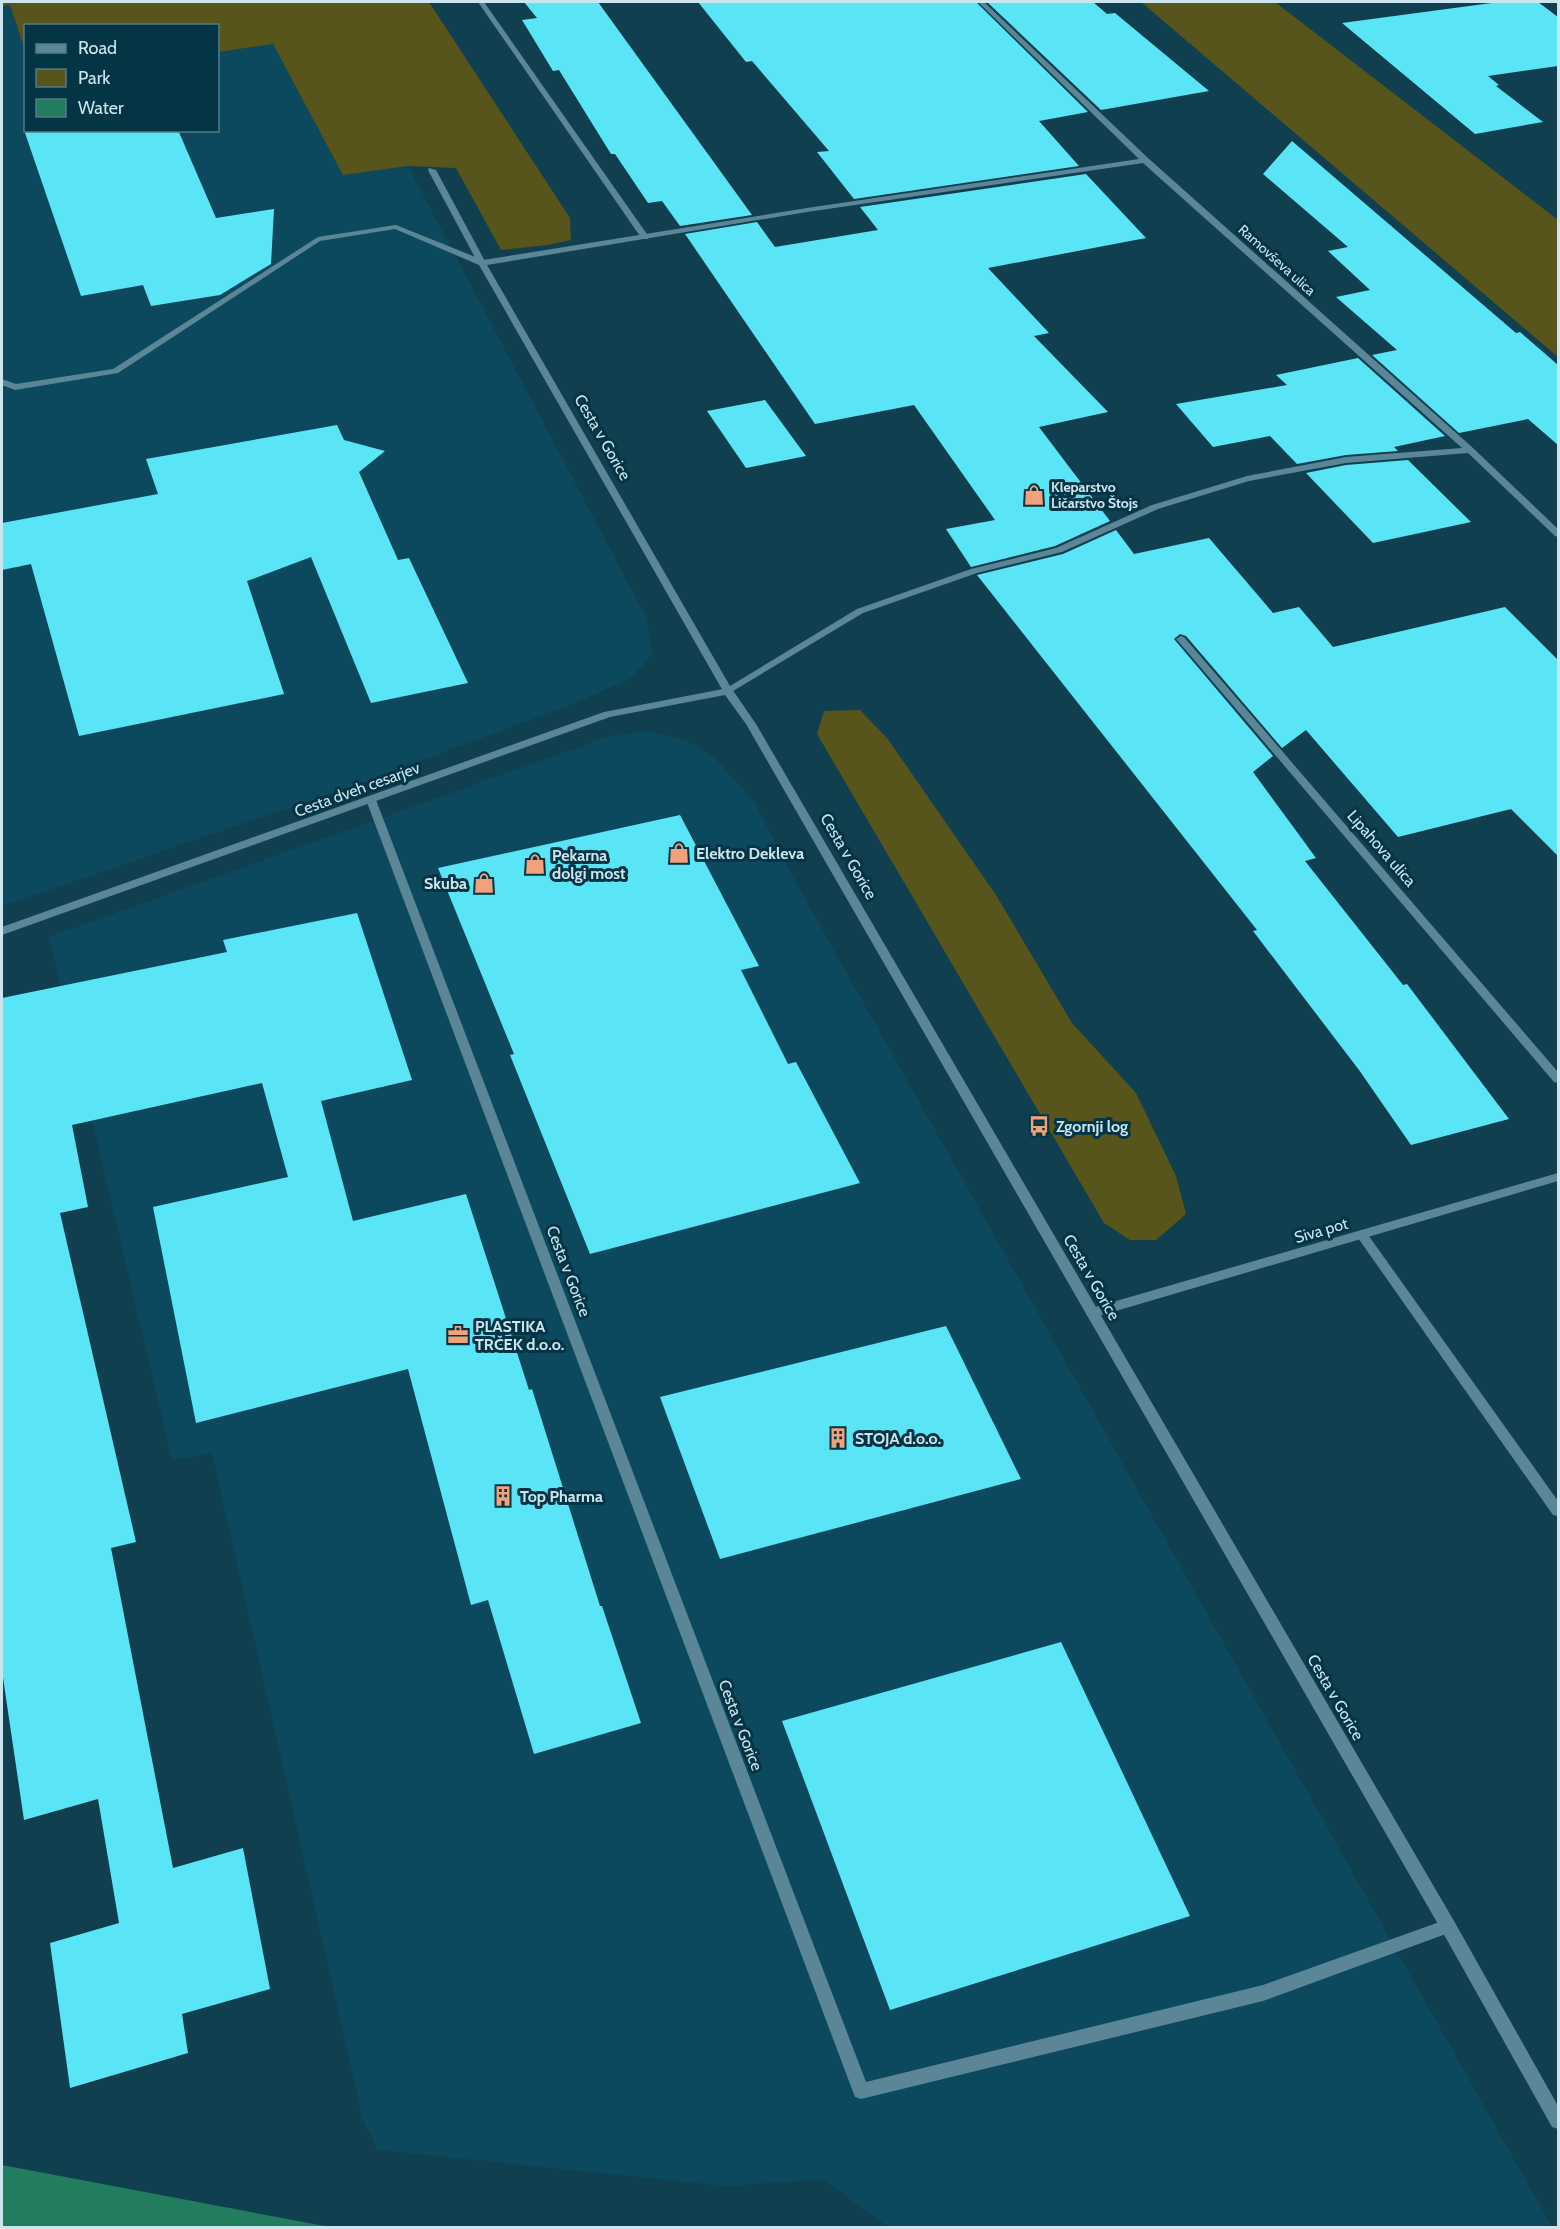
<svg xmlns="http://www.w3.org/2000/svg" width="1560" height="2229" viewBox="0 0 1560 2229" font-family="Cabin,sans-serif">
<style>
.built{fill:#0d495e}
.green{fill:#57551c}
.water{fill:#227d5f}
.building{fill:#59e5f6}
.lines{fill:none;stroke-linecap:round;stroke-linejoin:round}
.service{fill:#5b8698;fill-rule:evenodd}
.minor{fill:#5b8698;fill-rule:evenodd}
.tertiary{fill:#5b8698;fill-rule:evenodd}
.labels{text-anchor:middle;stroke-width:6;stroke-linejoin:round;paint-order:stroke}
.far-street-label{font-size:14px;fill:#cde5ef;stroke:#033545}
.far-poi-label{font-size:14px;font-weight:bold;fill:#cde5ef;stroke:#033545;text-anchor:start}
.street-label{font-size:16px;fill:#cde5ef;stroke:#033545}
.poi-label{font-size:16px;font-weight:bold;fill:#cde5ef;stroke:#033545;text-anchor:start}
</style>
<rect width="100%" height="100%" fill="#103f50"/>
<g class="built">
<path d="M 10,5 L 25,50 L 26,130 L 218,130 L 218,52 L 273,44 L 343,175 L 408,166 L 647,619 L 652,655 L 631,678 L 575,703 L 362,783 L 2,906 L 2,6 Z"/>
<path d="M 648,731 L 687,741 L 716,759 L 754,802 L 800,890 L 1552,2227 L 888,2227 L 823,2179 L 727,2186 L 378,2150 L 363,2120 L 212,1453 L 172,1460 L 49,937 L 607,737 Z"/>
</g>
<g class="green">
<path d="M 2,2 L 429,2 L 570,218 L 571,240 L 547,245 L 501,250 L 456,168 L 408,166 L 343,175 L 273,44 L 218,52 L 218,26 L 26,26 L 25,50 L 10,5 L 2,6 Z"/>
<path d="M 1141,2 L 1275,2 L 1558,220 L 1558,357 Z"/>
<path d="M 860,710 L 887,738 L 996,895 L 1072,1023 L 1136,1093 L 1176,1176 L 1186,1214 L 1156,1240 L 1130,1240 L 1104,1223 L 817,734 L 824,711 Z"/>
</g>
<path class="water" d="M 2,2165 L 330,2227 L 2,2227 Z"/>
<g class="building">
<path d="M 524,2 L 598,2 L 752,215 L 680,226 L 662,201 L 648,203 L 615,154 L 611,154 L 559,70 L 553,71 L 522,20 L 537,18 Z"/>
<path d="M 698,2 L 976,2 L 1088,112 L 1039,121 L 1079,166 L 854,199 L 817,152 L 829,151 L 752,61 L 746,62 Z"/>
<path d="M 987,2 L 1093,2 L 1107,14 L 1115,13 L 1209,91 L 1101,110 Z"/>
<path d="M 1499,2 L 1538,2 L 1558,17 L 1558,66 L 1488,76 L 1499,85 L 1496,86 L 1543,122 L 1475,134 L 1342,23 Z"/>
<path d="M 24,130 L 178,130 L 216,218 L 274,209 L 271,264 L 220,295 L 151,306 L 143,285 L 81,296 Z"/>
<path d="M 1292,141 L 1516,333 L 1520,332 L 1558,365 L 1558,445 L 1528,419 L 1459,433 L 1372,355 L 1397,350 L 1336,297 L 1370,290 L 1328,251 L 1348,247 L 1263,174 Z"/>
<path d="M 1086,174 L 1146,238 L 988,268 L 1049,333 L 1034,336 L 1108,412 L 1039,427 L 1110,521 L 1055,546 L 971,567 L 946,529 L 995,520 L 914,405 L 815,424 L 685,234 L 757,222 L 775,247 L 878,230 L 860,207 Z"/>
<path d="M 1358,358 L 1445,436 L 1394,447 L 1398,451 L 1346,455 L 1297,464 L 1270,436 L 1213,447 L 1176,404 L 1287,385 L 1276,375 Z"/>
<path d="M 765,400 L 806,456 L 746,468 L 707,411 Z"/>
<path d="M 337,425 L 344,440 L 385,451 L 359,472 L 398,560 L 409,558 L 468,683 L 371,703 L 311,557 L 247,581 L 284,694 L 79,736 L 31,564 L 2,570 L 2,523 L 158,494 L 146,459 Z"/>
<path d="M 1408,460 L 1471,522 L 1373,543 L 1306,473 L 1346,465 Z"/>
<path d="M 1116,530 L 1134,554 L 1209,538 L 1273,613 L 1299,607 L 1333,647 L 1505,607 L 1558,660 L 1558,856 L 1511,809 L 1398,837 L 1306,730 L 1282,748 L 1186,636 L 1180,634 L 1174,639 L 1273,756 L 1253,772 L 1316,858 L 1305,861 L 1403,985 L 1407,984 L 1509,1119 L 1411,1145 L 1359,1070 L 1253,931 L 1257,930 L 977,575 L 1063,554 Z"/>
<path d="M 680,815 L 759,966 L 741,970 L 788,1064 L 796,1062 L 860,1183 L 590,1254 L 510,1055 L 514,1054 L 438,868 Z"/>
<path d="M 357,913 L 412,1080 L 321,1101 L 353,1221 L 466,1194 L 529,1390 L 532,1389 L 600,1606 L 602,1606 L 641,1723 L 534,1754 L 488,1600 L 471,1605 L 408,1369 L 196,1423 L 153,1207 L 288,1177 L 262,1083 L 72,1125 L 88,1207 L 60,1213 L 136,1542 L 111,1548 L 173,1868 L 243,1848 L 270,1989 L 182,2014 L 188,2053 L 70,2088 L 50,1943 L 119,1923 L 98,1799 L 24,1820 L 2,1671 L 2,998 L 227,952 L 223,940 Z"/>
<path d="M 946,1326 L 1021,1479 L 720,1559 L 660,1397 Z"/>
<path d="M 1061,1642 L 1190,1916 L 890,2010 L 782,1721 Z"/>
</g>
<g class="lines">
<g class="service">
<path d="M 478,2 L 484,2 L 649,237 L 648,239 L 642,239 Z"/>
<path d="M 429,168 L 436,170 L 486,263 L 485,265 L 478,263 L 428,170 Z"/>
<path d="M 1362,1230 L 1366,1232 L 1558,1501 L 1558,1516 L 1553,1515 L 1358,1238 L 1356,1235 L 1358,1232 Z"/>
</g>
<g class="minor">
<path d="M 978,2 L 984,2 L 1148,158 L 1473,448 L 1558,529 L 1558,537 L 1555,536 L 1468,453 L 1346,463 L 1249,481 L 1158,509 L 1062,552 L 977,573 L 863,613 L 728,694 L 723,691 L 479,265 L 395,229 L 320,241 L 118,373 L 15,390 L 2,385 L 2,379 L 16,384 L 113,369 L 318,237 L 396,225 L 483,260 L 807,208 L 1139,159 ZM 1143,163 L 1462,448 L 1346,457 L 1247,476 L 1152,505 L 1056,548 L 971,569 L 857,609 L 730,686 L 487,265 L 807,212 Z"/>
<path d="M 1181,636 L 1184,637 L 1558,1072 L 1558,1083 L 1554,1082 L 1178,641 L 1176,639 Z"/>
<path d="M 371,797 L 376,800 L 866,2082 L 1263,1985 L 1448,1919 L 1454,1921 L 1456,1926 L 1454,1931 L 1263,2001 L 861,2099 L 855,2097 L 366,800 Z"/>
<path d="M 1558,1173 L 1558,1181 L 1092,1318 L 1087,1316 L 1086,1313 L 1087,1310 L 1092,1308 Z"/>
</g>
<path class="tertiary" d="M 728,688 L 732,689 L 756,724 L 1454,1921 L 1558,2106 L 1558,2129 L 1552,2127 L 1442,1931 L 746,724 L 725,695 L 610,717 L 2,935 L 2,927 L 604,712 Z"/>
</g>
<defs>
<g id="shop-bare" transform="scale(1.62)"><path d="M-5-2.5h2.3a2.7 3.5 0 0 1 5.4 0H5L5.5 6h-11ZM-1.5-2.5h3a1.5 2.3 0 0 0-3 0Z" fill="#f1a17b" stroke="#033545" stroke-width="2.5" paint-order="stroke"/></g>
<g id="bus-bare" transform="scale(1.62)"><path d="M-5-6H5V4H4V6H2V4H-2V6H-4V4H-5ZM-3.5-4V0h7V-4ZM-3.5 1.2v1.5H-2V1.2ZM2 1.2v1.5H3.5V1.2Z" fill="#f1a17b" stroke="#033545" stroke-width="2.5" paint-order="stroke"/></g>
<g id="office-bare" transform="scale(1.62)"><path d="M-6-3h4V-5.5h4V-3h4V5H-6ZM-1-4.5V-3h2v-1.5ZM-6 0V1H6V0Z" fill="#f1a17b" stroke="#033545" stroke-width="2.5" paint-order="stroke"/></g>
<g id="building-bare" transform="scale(1.62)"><path d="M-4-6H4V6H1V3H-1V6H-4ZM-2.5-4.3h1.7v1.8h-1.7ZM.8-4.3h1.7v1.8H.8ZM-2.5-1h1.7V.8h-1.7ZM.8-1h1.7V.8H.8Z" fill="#f1a17b" stroke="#033545" stroke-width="2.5" paint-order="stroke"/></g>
</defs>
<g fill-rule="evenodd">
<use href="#shop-bare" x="1034" y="495"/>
<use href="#shop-bare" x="679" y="853"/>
<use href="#shop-bare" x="535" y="864"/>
<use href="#shop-bare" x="484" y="883"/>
<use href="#bus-bare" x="1039" y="1126"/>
<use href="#office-bare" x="458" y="1335"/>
<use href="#building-bare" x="838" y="1438"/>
<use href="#building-bare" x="503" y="1496"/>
</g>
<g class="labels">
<g class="far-street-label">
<text transform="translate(1277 260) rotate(42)" y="5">Ramovševa ulica</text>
</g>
<g class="far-poi-label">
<text x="1051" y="492">Kleparstvo<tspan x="1051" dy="16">Ličarstvo Štojs</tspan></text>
</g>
<g class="street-label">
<text transform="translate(603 437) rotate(60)" y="6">Cesta v Gorice</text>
<text transform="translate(357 789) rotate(-20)" y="6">Cesta dveh cesarjev</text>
<text transform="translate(1382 848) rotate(49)" y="6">Lipahova ulica</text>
<text transform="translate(849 856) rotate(60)" y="6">Cesta v Gorice</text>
<text transform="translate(1321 1230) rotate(-16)" y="6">Siva pot</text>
<text transform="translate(569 1271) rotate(69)" y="6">Cesta v Gorice</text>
<text transform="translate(1092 1277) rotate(60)" y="6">Cesta v Gorice</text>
<text transform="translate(1336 1697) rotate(60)" y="6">Cesta v Gorice</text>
<text transform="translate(741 1725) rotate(69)" y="6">Cesta v Gorice</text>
</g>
<g class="poi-label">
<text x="696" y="859">Elektro Dekleva</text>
<text x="552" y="861">Pekarna<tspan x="552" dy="18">dolgi most</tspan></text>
<text x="467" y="889" text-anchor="end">Skuba</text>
<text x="1056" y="1132">Zgornji log</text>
<text x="475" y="1332">PLASTIKA<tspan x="475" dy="18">TRČEK d.o.o.</tspan></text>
<text x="855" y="1444">STOJA d.o.o.</text>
<text x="520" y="1502">Top Pharma</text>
</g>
</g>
<rect width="1560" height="2229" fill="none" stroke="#cde5ef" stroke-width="6"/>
<rect x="24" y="24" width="195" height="108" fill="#033545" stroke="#547b89" stroke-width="1.5"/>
<rect x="36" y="44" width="30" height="9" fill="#5b8698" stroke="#547b89" stroke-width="1.5"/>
<text x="78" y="54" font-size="18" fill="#cde5ef">Road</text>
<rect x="36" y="69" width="30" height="18" fill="#57551c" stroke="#547b89" stroke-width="1.5"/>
<text x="78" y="84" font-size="18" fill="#cde5ef">Park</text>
<rect x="36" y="99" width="30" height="18" fill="#227d5f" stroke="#547b89" stroke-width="1.5"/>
<text x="78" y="114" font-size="18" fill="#cde5ef">Water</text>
</svg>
